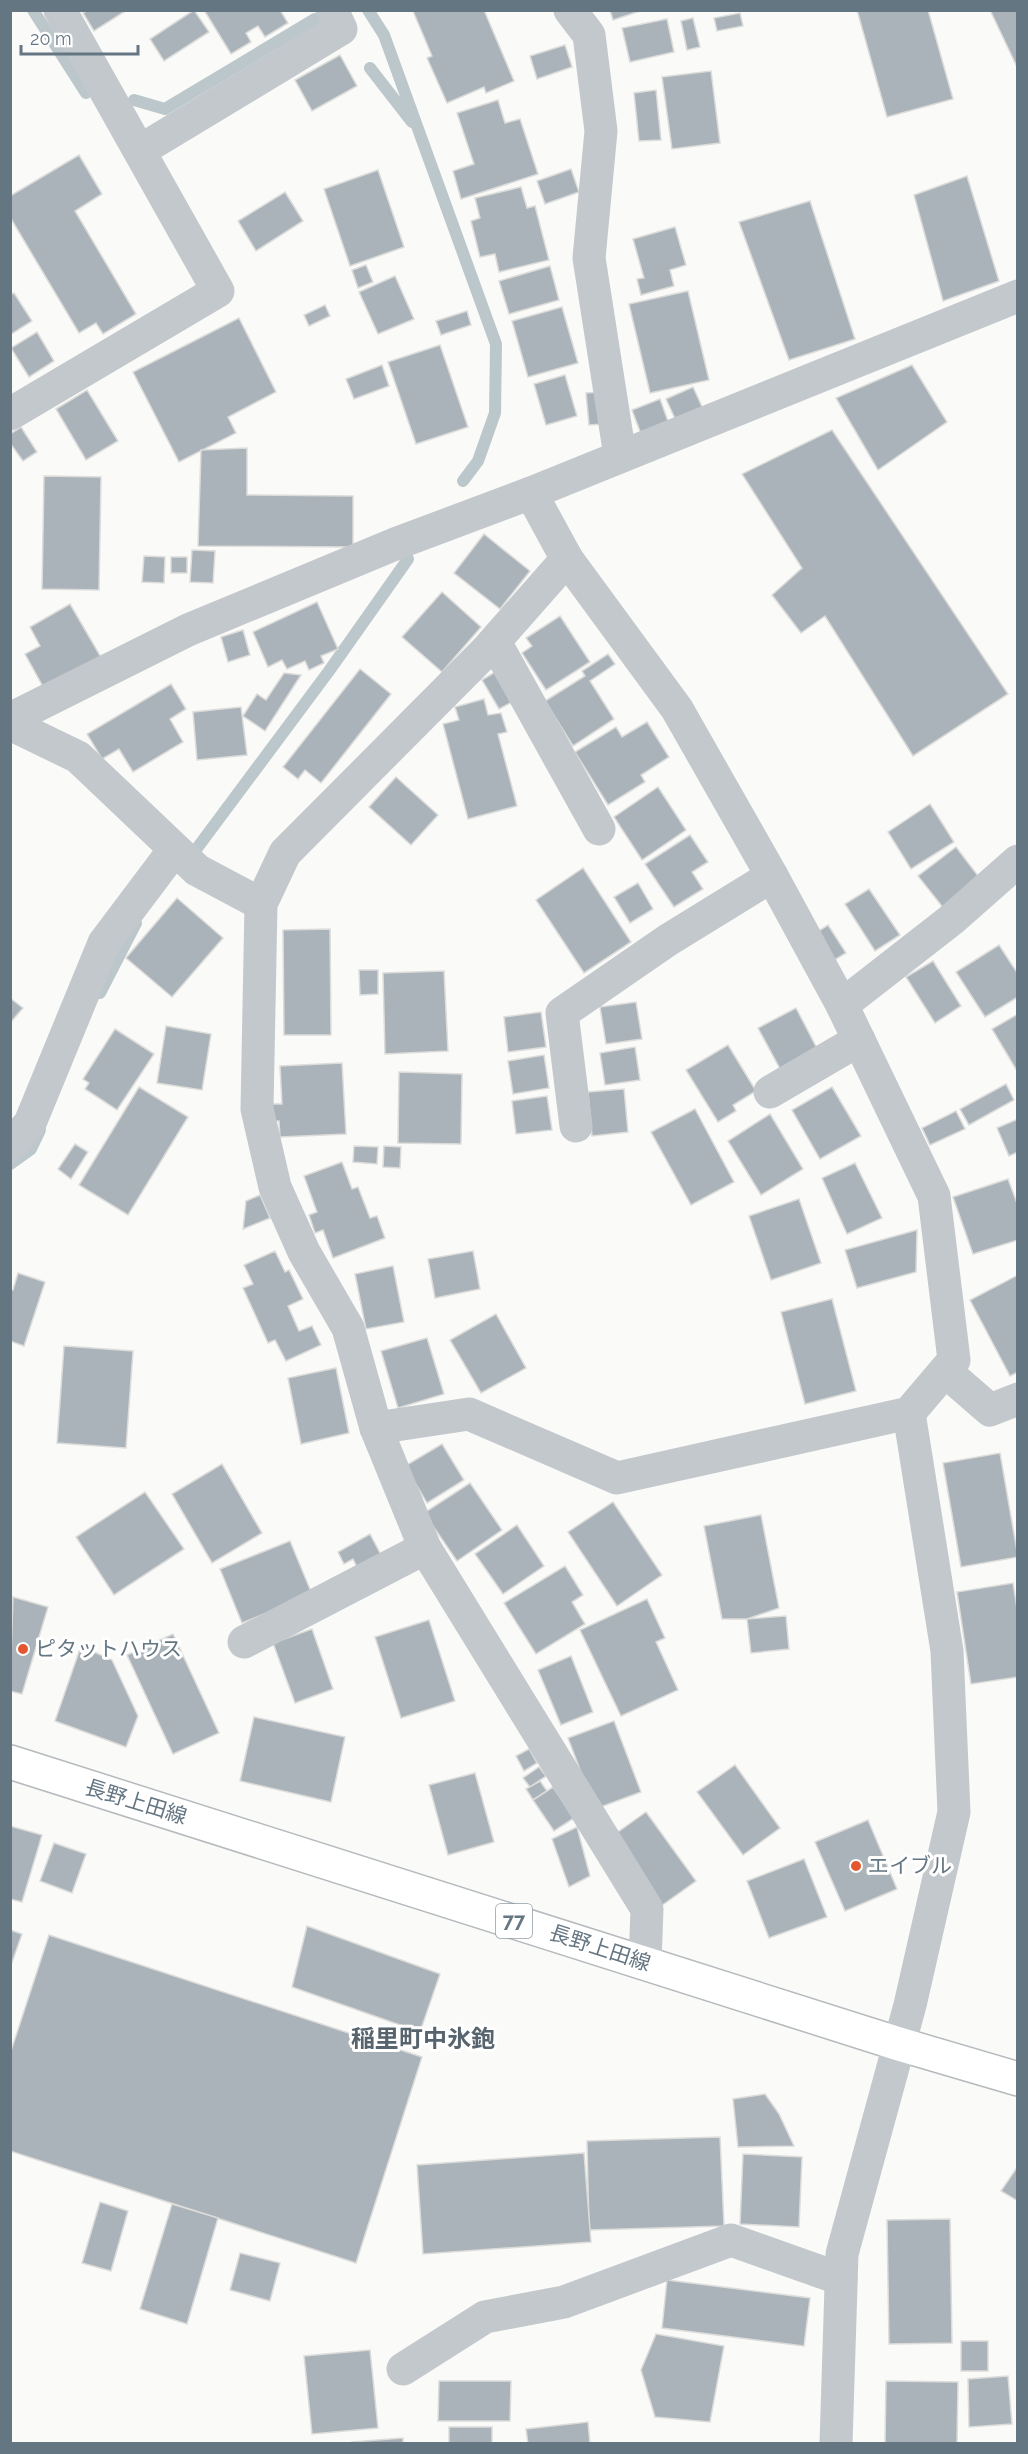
<svg xmlns="http://www.w3.org/2000/svg" width="1028" height="2454" viewBox="0 0 1028 2454" font-family="Raleway,'Noto Sans JP',sans-serif">
<style>
.lines{fill:none;stroke-linecap:round;stroke-linejoin:round}
.stream{stroke:#bbc7cb;stroke-width:12}
.building{fill:#aab3b9;stroke:#dcdcda;stroke-width:1.5}
.primary-casing{stroke:#b5babe;stroke-width:36}
.minor{stroke:#c3c8cc;stroke-width:33}
.primary{stroke:#fff;stroke-width:33}
.poi-dot{fill:#e4572e;stroke:#fff;stroke-width:2}
.labels{text-anchor:middle;stroke-width:6;stroke-linejoin:round;paint-order:stroke}
.shield{fill:#fff;stroke:#939fa8;stroke-width:1.5}
.shield-label{font-size:20px;font-weight:bold;fill:#657683}
.poi-label{font-size:21px;fill:#657683;stroke:#fff;text-anchor:start}
.street-label{font-size:21px;fill:#657683;stroke:#fff}
.quarter-label{font-size:24px;font-weight:bold;fill:#57646e;stroke:#fff}
</style>
<rect width="100%" height="100%" fill="#fafaf8"/>
<g class="lines">
<g class="stream">
<path d="M 33,10 L 86,93"/>
<path d="M 368,10 L 384,35 L 496,344 L 495,413 L 478,461 L 463,481"/>
<path d="M 370,68 L 412,122"/>
<path d="M 134,100 L 165,109 L 315,19"/>
<path d="M 189,859 L 329,671 L 408,559"/>
<path d="M 100,993 L 136,923"/>
<path d="M 10,1164 L 31,1149 L 40,1130"/>
</g>
</g>
<g class="building">
<path d="M 88,10 L 127,10 L 94,31 L 83,13 Z"/>
<path d="M 194,10 L 209,32 L 164,61 L 150,39 Z"/>
<path d="M 204,10 L 280,10 L 288,23 L 265,37 L 258,26 L 246,33 L 251,42 L 231,54 Z"/>
<path d="M 484,10 L 514,81 L 486,93 L 484,87 L 447,103 L 427,58 L 432,56 L 413,11 Z"/>
<path d="M 610,10 L 643,10 L 613,20 Z"/>
<path d="M 857,10 L 928,10 L 953,99 L 887,117 Z"/>
<path d="M 990,10 L 1018,10 L 1018,69 Z"/>
<path d="M 740,13 L 743,26 L 717,31 L 714,18 Z"/>
<path d="M 693,18 L 700,47 L 687,50 L 681,21 Z"/>
<path d="M 667,19 L 674,52 L 630,62 L 622,28 Z"/>
<path d="M 565,45 L 572,67 L 537,79 L 530,56 Z"/>
<path d="M 340,55 L 357,86 L 312,111 L 295,80 Z"/>
<path d="M 711,71 L 720,143 L 672,149 L 662,77 Z"/>
<path d="M 656,90 L 661,140 L 639,141 L 634,93 Z"/>
<path d="M 498,100 L 505,123 L 520,119 L 538,174 L 461,199 L 453,171 L 474,164 L 457,113 Z"/>
<path d="M 79,155 L 102,194 L 75,211 L 136,314 L 103,334 L 96,323 L 79,333 L 10,217 L 10,196 Z"/>
<path d="M 571,169 L 579,192 L 545,204 L 537,181 Z"/>
<path d="M 378,170 L 404,247 L 350,266 L 324,189 Z"/>
<path d="M 967,176 L 999,281 L 943,301 L 914,195 Z"/>
<path d="M 521,187 L 527,208 L 535,206 L 549,260 L 499,272 L 495,254 L 480,257 L 471,221 L 480,218 L 475,198 Z"/>
<path d="M 285,192 L 303,221 L 256,251 L 238,221 Z"/>
<path d="M 810,201 L 855,339 L 789,360 L 739,222 Z"/>
<path d="M 675,227 L 686,265 L 670,270 L 674,286 L 641,295 L 637,279 L 644,278 L 633,239 Z"/>
<path d="M 366,265 L 373,282 L 358,288 L 352,270 Z"/>
<path d="M 550,266 L 559,300 L 509,314 L 499,281 Z"/>
<path d="M 395,276 L 414,319 L 378,334 L 359,292 Z"/>
<path d="M 688,291 L 709,380 L 650,393 L 629,304 Z"/>
<path d="M 14,293 L 32,321 L 10,335 L 10,295 Z"/>
<path d="M 325,305 L 330,316 L 309,326 L 304,315 Z"/>
<path d="M 562,307 L 578,363 L 528,377 L 512,321 Z"/>
<path d="M 467,311 L 471,325 L 441,335 L 436,321 Z"/>
<path d="M 239,318 L 276,392 L 228,417 L 236,433 L 179,462 L 133,372 Z"/>
<path d="M 37,332 L 54,361 L 29,377 L 11,348 Z"/>
<path d="M 440,345 L 468,427 L 416,444 L 388,362 Z"/>
<path d="M 382,365 L 389,386 L 354,399 L 346,379 Z"/>
<path d="M 912,365 L 947,422 L 878,470 L 836,398 Z"/>
<path d="M 565,375 L 577,416 L 546,425 L 534,384 Z"/>
<path d="M 693,387 L 704,411 L 677,423 L 666,399 Z"/>
<path d="M 87,390 L 118,441 L 86,460 L 56,409 Z"/>
<path d="M 600,392 L 603,424 L 589,425 L 586,393 Z"/>
<path d="M 660,399 L 669,424 L 641,434 L 632,410 Z"/>
<path d="M 21,427 L 37,452 L 23,461 L 10,443 L 10,434 Z"/>
<path d="M 832,430 L 1008,694 L 913,756 L 825,616 L 801,633 L 772,595 L 802,568 L 742,474 Z"/>
<path d="M 247,448 L 247,495 L 353,496 L 353,547 L 198,546 L 201,450 Z"/>
<path d="M 44,476 L 101,477 L 99,590 L 42,589 Z"/>
<path d="M 484,534 L 530,571 L 500,609 L 454,573 Z"/>
<path d="M 192,550 L 215,551 L 213,583 L 190,582 Z"/>
<path d="M 144,556 L 165,557 L 164,583 L 142,582 Z"/>
<rect x="171" y="557" width="16" height="16"/>
<path d="M 442,592 L 481,627 L 442,672 L 402,637 Z"/>
<path d="M 317,602 L 338,649 L 321,656 L 324,663 L 309,670 L 305,661 L 287,669 L 282,660 L 268,667 L 253,632 Z"/>
<path d="M 70,604 L 102,659 L 46,692 L 25,654 L 40,646 L 30,627 Z"/>
<path d="M 560,616 L 590,662 L 546,690 L 522,653 L 532,646 L 526,638 Z"/>
<path d="M 243,630 L 250,655 L 228,662 L 221,637 Z"/>
<path d="M 608,654 L 615,664 L 590,681 L 614,719 L 573,746 L 545,701 L 585,676 L 582,671 Z"/>
<path d="M 360,669 L 391,694 L 321,783 L 305,770 L 298,779 L 283,767 Z"/>
<path d="M 495,672 L 512,702 L 499,709 L 482,680 Z"/>
<path d="M 284,673 L 301,675 L 265,731 L 243,716 L 257,694 L 266,700 Z"/>
<path d="M 171,684 L 186,709 L 170,719 L 183,742 L 133,772 L 119,749 L 102,759 L 87,734 Z"/>
<path d="M 484,699 L 488,715 L 501,713 L 507,732 L 498,734 L 517,806 L 468,819 L 443,724 L 459,720 L 455,707 Z"/>
<path d="M 241,707 L 247,755 L 197,760 L 193,712 Z"/>
<path d="M 647,722 L 669,757 L 641,775 L 645,782 L 608,805 L 575,752 L 616,727 L 622,737 Z"/>
<path d="M 396,777 L 438,815 L 411,845 L 369,807 Z"/>
<path d="M 658,787 L 686,830 L 642,860 L 614,817 Z"/>
<path d="M 930,804 L 954,842 L 911,869 L 888,832 Z"/>
<path d="M 690,835 L 708,862 L 692,872 L 703,889 L 674,907 L 645,864 Z"/>
<path d="M 956,847 L 982,881 L 945,910 L 918,876 Z"/>
<path d="M 583,868 L 631,942 L 584,973 L 536,900 Z"/>
<path d="M 638,883 L 653,909 L 630,923 L 614,897 Z"/>
<path d="M 869,889 L 900,935 L 875,951 L 845,904 Z"/>
<path d="M 177,898 L 223,938 L 172,997 L 126,958 Z"/>
<path d="M 828,925 L 846,953 L 831,962 L 814,934 Z"/>
<path d="M 330,929 L 331,1035 L 284,1035 L 283,930 Z"/>
<path d="M 999,945 L 1018,974 L 1018,997 L 985,1017 L 956,972 Z"/>
<path d="M 933,961 L 961,1006 L 935,1023 L 906,977 Z"/>
<path d="M 359,970 L 378,970 L 378,994 L 360,995 Z"/>
<path d="M 444,971 L 448,1051 L 385,1054 L 383,973 Z"/>
<path d="M 10,998 L 23,1008 L 10,1023 Z"/>
<path d="M 636,1002 L 642,1039 L 606,1044 L 600,1007 Z"/>
<path d="M 796,1008 L 822,1058 L 785,1078 L 758,1028 Z"/>
<path d="M 541,1012 L 546,1047 L 508,1052 L 504,1017 Z"/>
<path d="M 1018,1014 L 1018,1071 L 1017,1071 L 992,1029 Z"/>
<path d="M 166,1026 L 211,1034 L 202,1090 L 157,1083 Z"/>
<path d="M 115,1029 L 154,1054 L 117,1110 L 85,1089 L 89,1083 L 83,1079 Z"/>
<path d="M 728,1045 L 756,1091 L 733,1105 L 736,1111 L 718,1122 L 686,1070 Z"/>
<path d="M 635,1047 L 640,1080 L 605,1085 L 600,1053 Z"/>
<path d="M 544,1055 L 549,1088 L 513,1094 L 508,1061 Z"/>
<path d="M 342,1063 L 346,1134 L 280,1137 L 279,1121 L 273,1121 L 272,1104 L 282,1104 L 280,1066 Z"/>
<path d="M 399,1072 L 462,1074 L 461,1144 L 398,1143 Z"/>
<path d="M 1006,1084 L 1014,1100 L 969,1125 L 960,1109 Z"/>
<path d="M 139,1087 L 188,1117 L 128,1215 L 79,1185 Z"/>
<path d="M 832,1087 L 861,1136 L 820,1159 L 792,1110 Z"/>
<path d="M 624,1089 L 628,1132 L 592,1136 L 588,1092 Z"/>
<path d="M 547,1096 L 552,1130 L 516,1134 L 512,1101 Z"/>
<path d="M 695,1109 L 734,1182 L 691,1205 L 651,1132 Z"/>
<path d="M 956,1111 L 965,1129 L 930,1145 L 922,1128 Z"/>
<path d="M 770,1114 L 803,1169 L 761,1195 L 728,1141 Z"/>
<path d="M 1018,1119 L 1018,1152 L 1009,1156 L 997,1128 Z"/>
<path d="M 75,1144 L 88,1152 L 71,1179 L 58,1169 Z"/>
<path d="M 354,1146 L 378,1147 L 377,1164 L 353,1162 Z"/>
<path d="M 384,1146 L 401,1147 L 400,1168 L 383,1167 Z"/>
<path d="M 342,1162 L 352,1189 L 358,1187 L 370,1218 L 377,1216 L 385,1238 L 333,1258 L 323,1230 L 315,1233 L 309,1215 L 317,1212 L 304,1176 Z"/>
<path d="M 855,1163 L 882,1218 L 847,1234 L 822,1178 Z"/>
<path d="M 1008,1179 L 1018,1206 L 1018,1240 L 973,1254 L 953,1197 Z"/>
<path d="M 260,1195 L 270,1218 L 243,1229 L 246,1201 Z"/>
<path d="M 799,1199 L 821,1263 L 771,1280 L 749,1216 Z"/>
<path d="M 917,1230 L 916,1272 L 857,1288 L 845,1250 Z"/>
<path d="M 275,1251 L 285,1272 L 289,1270 L 303,1299 L 288,1306 L 299,1331 L 312,1326 L 321,1345 L 286,1361 L 275,1340 L 268,1343 L 243,1288 L 253,1284 L 244,1265 Z"/>
<path d="M 473,1251 L 480,1289 L 435,1298 L 428,1259 Z"/>
<path d="M 393,1266 L 404,1322 L 366,1329 L 355,1274 Z"/>
<path d="M 18,1273 L 45,1282 L 24,1346 L 10,1341 L 10,1290 L 13,1290 Z"/>
<path d="M 1018,1275 L 1018,1372 L 1010,1376 L 970,1300 Z"/>
<path d="M 832,1299 L 856,1391 L 805,1404 L 781,1312 Z"/>
<path d="M 496,1314 L 526,1368 L 481,1393 L 450,1340 Z"/>
<path d="M 427,1338 L 444,1394 L 398,1408 L 381,1351 Z"/>
<path d="M 64,1346 L 133,1351 L 126,1448 L 57,1443 Z"/>
<path d="M 336,1368 L 349,1433 L 301,1444 L 288,1378 Z"/>
<path d="M 442,1444 L 464,1480 L 427,1503 L 405,1466 Z"/>
<path d="M 1000,1453 L 1018,1557 L 961,1567 L 943,1463 Z"/>
<path d="M 222,1464 L 262,1533 L 212,1563 L 172,1494 Z"/>
<path d="M 470,1483 L 502,1530 L 457,1561 L 424,1513 Z"/>
<path d="M 145,1492 L 184,1549 L 114,1595 L 76,1537 Z"/>
<path d="M 613,1502 L 662,1575 L 617,1606 L 568,1532 Z"/>
<path d="M 761,1515 L 779,1608 L 747,1619 L 722,1619 L 704,1526 Z"/>
<path d="M 517,1525 L 544,1566 L 503,1594 L 475,1554 Z"/>
<path d="M 370,1534 L 381,1555 L 357,1567 L 353,1559 L 344,1564 L 338,1552 Z"/>
<path d="M 290,1541 L 312,1594 L 242,1623 L 220,1569 Z"/>
<path d="M 565,1566 L 583,1595 L 572,1602 L 585,1624 L 536,1654 L 504,1603 Z"/>
<path d="M 1013,1583 L 1018,1615 L 1018,1677 L 971,1684 L 957,1592 Z"/>
<path d="M 13,1597 L 48,1607 L 22,1694 L 10,1691 Z"/>
<path d="M 647,1599 L 665,1638 L 656,1642 L 678,1690 L 621,1716 L 580,1630 Z"/>
<path d="M 786,1616 L 789,1649 L 751,1653 L 747,1619 Z"/>
<path d="M 429,1620 L 455,1701 L 401,1718 L 375,1637 Z"/>
<path d="M 312,1629 L 333,1689 L 295,1703 L 273,1643 Z"/>
<path d="M 173,1634 L 219,1733 L 173,1754 L 127,1655 Z"/>
<path d="M 81,1646 L 112,1660 L 138,1716 L 126,1747 L 55,1721 Z"/>
<path d="M 571,1656 L 593,1712 L 561,1725 L 538,1670 Z"/>
<path d="M 254,1717 L 345,1737 L 331,1802 L 240,1781 Z"/>
<path d="M 614,1721 L 641,1792 L 595,1809 L 568,1738 Z"/>
<path d="M 529,1749 L 537,1763 L 524,1771 L 516,1756 Z"/>
<path d="M 735,1765 L 780,1828 L 743,1855 L 697,1792 Z"/>
<path d="M 539,1767 L 546,1776 L 530,1787 L 523,1778 Z"/>
<path d="M 475,1773 L 494,1842 L 448,1855 L 429,1785 Z"/>
<path d="M 540,1781 L 547,1791 L 533,1800 L 526,1789 Z"/>
<path d="M 553,1787 L 574,1818 L 554,1831 L 533,1800 Z"/>
<path d="M 646,1812 L 696,1881 L 661,1906 L 611,1837 Z"/>
<path d="M 868,1820 L 897,1889 L 845,1911 L 815,1842 Z"/>
<path d="M 10,1826 L 42,1835 L 22,1902 L 10,1899 Z"/>
<path d="M 577,1827 L 590,1876 L 569,1887 L 552,1839 Z"/>
<path d="M 54,1843 L 86,1854 L 72,1893 L 40,1881 Z"/>
<path d="M 804,1859 L 827,1917 L 769,1938 L 747,1881 Z"/>
<path d="M 307,1926 L 440,1974 L 420,2032 L 292,1987 Z"/>
<path d="M 10,1930 L 22,1934 L 10,1968 Z"/>
<path d="M 49,1935 L 422,2057 L 356,2263 L 10,2151 L 10,2054 Z"/>
<path d="M 765,2094 L 779,2114 L 794,2146 L 738,2147 L 733,2099 Z"/>
<path d="M 720,2137 L 724,2226 L 589,2230 L 587,2141 Z"/>
<path d="M 584,2153 L 591,2242 L 423,2254 L 417,2165 Z"/>
<path d="M 743,2154 L 802,2157 L 799,2227 L 740,2224 Z"/>
<path d="M 1018,2166 L 1018,2201 L 1001,2191 Z"/>
<path d="M 100,2202 L 128,2211 L 111,2271 L 82,2263 Z"/>
<path d="M 172,2204 L 218,2218 L 187,2324 L 140,2309 Z"/>
<path d="M 950,2219 L 952,2343 L 889,2344 L 887,2220 Z"/>
<path d="M 240,2253 L 280,2263 L 270,2301 L 230,2290 Z"/>
<path d="M 667,2280 L 810,2298 L 804,2346 L 662,2328 Z"/>
<path d="M 656,2334 L 724,2346 L 710,2422 L 655,2417 L 641,2370 Z"/>
<rect x="961" y="2341" width="27" height="30"/>
<path d="M 370,2350 L 378,2428 L 312,2434 L 304,2356 Z"/>
<path d="M 1008,2376 L 1012,2424 L 969,2427 L 968,2379 Z"/>
<path d="M 439,2381 L 511,2381 L 510,2421 L 438,2421 Z"/>
<path d="M 886,2381 L 958,2382 L 957,2444 L 885,2444 Z"/>
<path d="M 588,2422 L 590,2444 L 528,2444 L 526,2429 Z"/>
<rect x="449" y="2427" width="43" height="17"/>
<path d="M 403,2438 L 403,2444 L 352,2444 L 352,2442 Z"/>
</g>
<g class="lines">
<g class="primary-casing">
<path id="primary" d="M 10,1762 L 899,2044 L 1018,2079"/>
</g>
<g class="minor">
<path d="M 570,10 L 589,35 L 601,131 L 589,258 L 620,456"/>
<path d="M 141,150 L 341,29 L 332,10"/>
<path d="M 10,414 L 218,291 L 60,10"/>
<path d="M 567,559 L 486,651 L 285,853 L 261,904 L 257,1109 L 275,1187 L 304,1252 L 348,1328 L 376,1428 L 425,1548 L 647,1909 L 645,1962"/>
<path d="M 495,642 L 599,829"/>
<path d="M 10,719 L 188,630 L 395,544 L 531,493 L 1018,296"/>
<path d="M 10,724 L 78,757 L 197,870 L 261,904"/>
<path d="M 842,1005 L 951,920 L 1018,861"/>
<path d="M 770,1092 L 859,1040"/>
<path d="M 576,1126 L 562,1013 L 668,940 L 772,876"/>
<path d="M 10,1146 L 30,1123 L 104,943 L 174,850"/>
<path d="M 945,1371 L 990,1410 L 1018,1399"/>
<path d="M 376,1428 L 469,1414 L 617,1478 L 909,1413 L 954,1360 L 934,1196 L 842,1005 L 772,876 L 677,709 L 567,559 L 531,493"/>
<path d="M 244,1642 L 425,1548"/>
<path d="M 403,2369 L 485,2317 L 564,2302 L 731,2240 L 841,2279"/>
<path d="M 836,2444 L 842,2254 L 910,2005 L 954,1812 L 947,1651 L 909,1413"/>
</g>
<use href="#primary" class="primary"/>
</g>
<g class="poi-dot">
<circle cx="23" cy="1649" r="6"/>
<circle cx="856" cy="1866" r="6"/>
</g>
<g class="labels">
<rect class="shield" x="496" y="1904" width="36" height="34" rx="4.5"/>
<g class="shield-label">
<text x="514" y="1928">77</text>
</g>
<g class="poi-label">
<text x="35" y="1656">ピタットハウス</text>
<text x="868" y="1873">エイブル</text>
</g>
<g class="street-label">
<text transform="translate(136 1802) rotate(17)" y="7">長野上田線</text>
<text transform="translate(600 1948) rotate(18)" y="7">長野上田線</text>
</g>
<g class="quarter-label">
<text x="423" y="2047">稲里町中氷鉋</text>
</g>
</g>
<rect width="1028" height="2454" fill="none" stroke="#657683" stroke-width="24"/>
<path d="M21 45v9h117v-9" fill="none" stroke="#657683" stroke-width="3"/>
<text x="30" y="45" font-size="18" fill="#657683" stroke="#ffffff" stroke-width="4.5" paint-order="stroke">20 m</text>
</svg>
